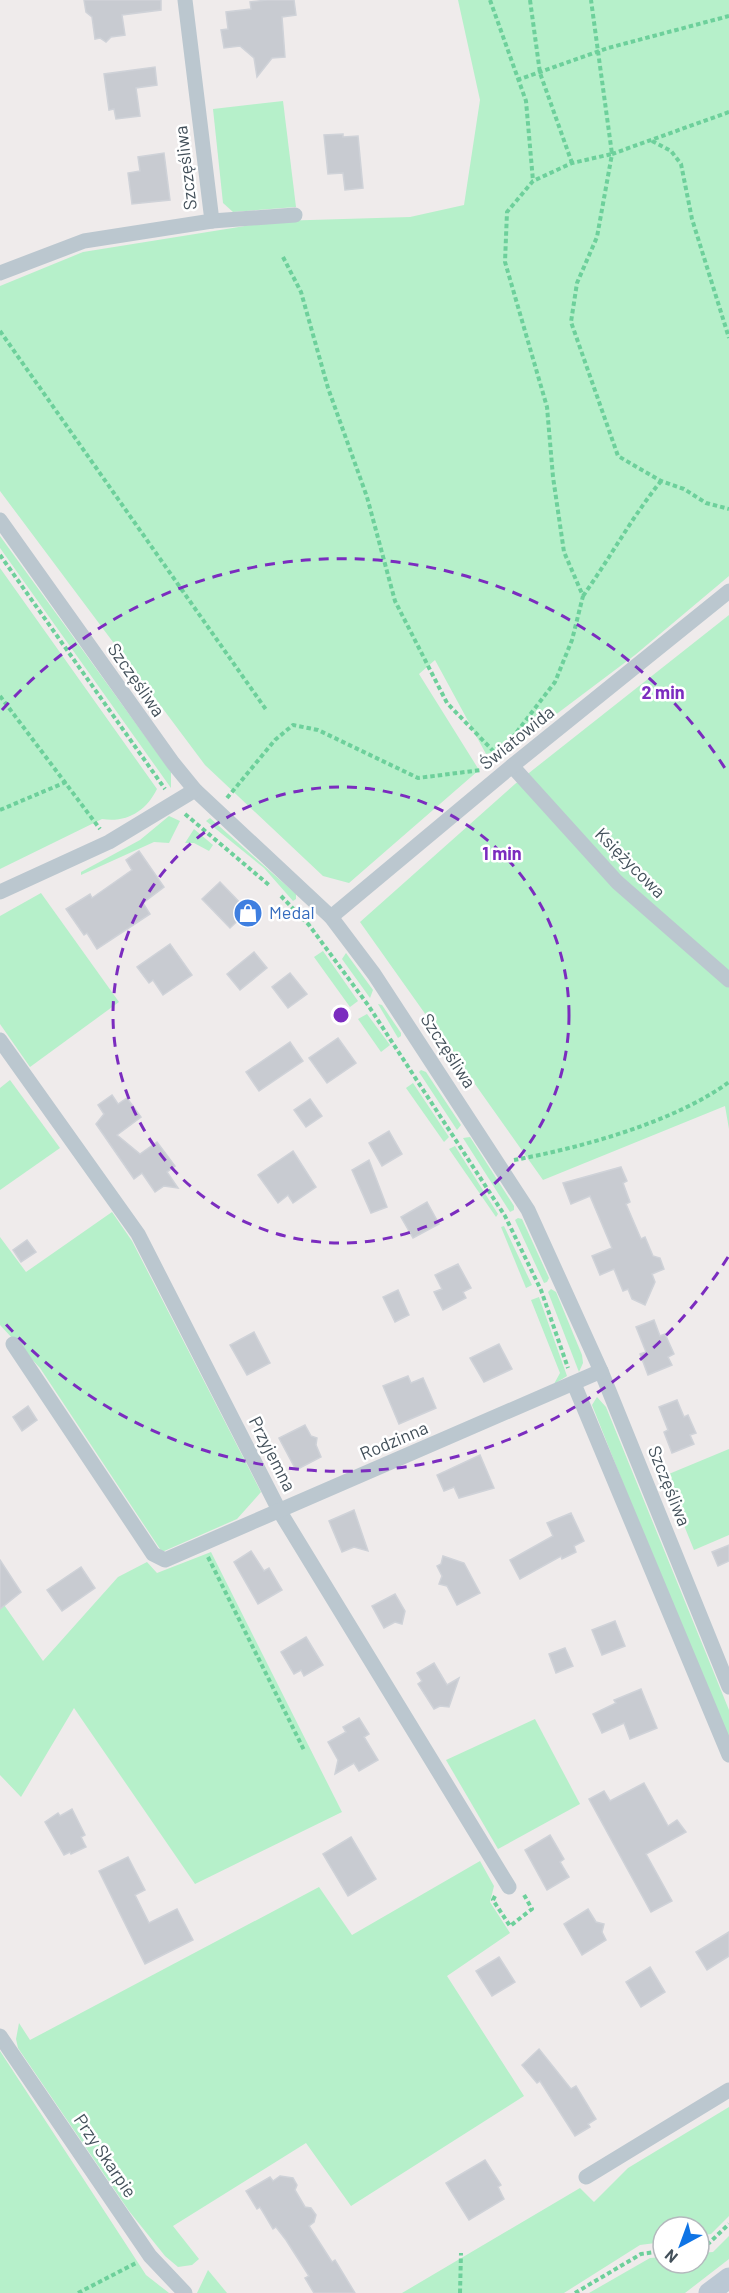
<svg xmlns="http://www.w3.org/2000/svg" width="729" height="2293" viewBox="0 0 729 2293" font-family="Barlow,sans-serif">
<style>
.green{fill:#b6f0ca}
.building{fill:#c8cbd1;stroke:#cfd2d8;stroke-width:1.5}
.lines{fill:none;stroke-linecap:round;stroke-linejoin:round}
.path{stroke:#6dd09b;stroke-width:4;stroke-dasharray:4.5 3;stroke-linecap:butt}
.street{stroke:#bbc7cf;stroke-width:15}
.secondary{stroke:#bbc8d4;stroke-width:21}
.ring{fill:none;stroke:#7b2cbf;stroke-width:3;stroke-dasharray:10 8}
.labels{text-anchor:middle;stroke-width:5;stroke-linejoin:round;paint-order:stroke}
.street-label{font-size:18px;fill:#43505a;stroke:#fff}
.shop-label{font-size:18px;fill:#366cbe;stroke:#fff;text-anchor:start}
.centre{fill:#7b2cbf;stroke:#fff;stroke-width:3}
.ring-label{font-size:18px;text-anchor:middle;font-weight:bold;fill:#7b2cbf;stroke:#fff;stroke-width:5;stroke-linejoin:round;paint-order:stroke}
</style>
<rect width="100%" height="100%" fill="#efebeb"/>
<g class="green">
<path d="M 458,0 L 729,0 L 729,576 L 635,655 L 510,749 L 486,754 L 435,660 L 419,674 L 479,770 L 349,883 L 323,876 L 205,765 L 0,491 L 0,286 L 83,252 L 277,221 L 410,217 L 464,205 L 480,100 Z"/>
<path d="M 283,101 L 296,207 L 233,212 L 223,203 L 213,109 Z"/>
<path d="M 0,536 L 171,772 L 171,788 L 0,548 Z"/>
<path d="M 0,568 L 157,789 C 146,811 127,823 102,819 L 0,869 Z"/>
<path d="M 729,615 L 729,1129 L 725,1106 L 543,1180 L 360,922 L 515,784 Z"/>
<path d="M 169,816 L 180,821 L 169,843 L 154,842 L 81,875 L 81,872 L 140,840 Z"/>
<path d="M 210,818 L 296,894 L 296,899 L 293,901 L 264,868 L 206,821 Z"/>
<path d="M 194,829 L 213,845 L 209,851 L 194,843 L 185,843 Z"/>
<path d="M 41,893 L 119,1002 L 30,1067 L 0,1024 L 0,916 Z"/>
<path d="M 323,951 L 358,1001 L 350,1007 L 314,957 Z"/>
<path d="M 346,953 L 373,990 L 370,998 L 342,959 Z"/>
<path d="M 378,1004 L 382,1005 L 401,1033 L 401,1036 L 398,1038 Z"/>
<path d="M 367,1014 L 390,1045 L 381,1052 L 358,1019 Z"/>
<path d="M 421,1070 L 426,1072 L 461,1125 L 457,1130 L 419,1072 Z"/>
<path d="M 10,1080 L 60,1148 L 0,1190 L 0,1088 Z"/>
<path d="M 413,1083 L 449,1137 L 444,1142 L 406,1088 Z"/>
<path d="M 470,1137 L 514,1206 L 514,1210 L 510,1212 L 463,1138 Z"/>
<path d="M 455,1146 L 498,1214 L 496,1217 L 449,1149 Z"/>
<path d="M 112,1212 L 132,1241 L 261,1492 L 237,1519 L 162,1552 L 40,1368 L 0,1325 L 0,1237 L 26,1272 Z"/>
<path d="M 518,1218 L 522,1219 L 549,1278 L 547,1282 L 544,1283 L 515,1220 Z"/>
<path d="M 504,1226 L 532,1285 L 526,1288 L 501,1227 Z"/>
<path d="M 551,1289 L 556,1292 L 582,1355 L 583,1363 L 579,1372 L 548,1292 Z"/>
<path d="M 539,1297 L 567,1376 L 554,1384 L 560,1373 L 531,1300 Z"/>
<path d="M 597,1397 L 606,1407 L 729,1710 L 729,1742 L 682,1632 L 592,1405 Z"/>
<path d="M 729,1449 L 729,1535 L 694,1550 L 664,1476 Z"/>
<path d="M 211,1552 L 342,1812 L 195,1884 L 74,1708 L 21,1797 L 0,1775 L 0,1599 L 43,1661 L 118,1577 L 147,1562 L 157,1573 Z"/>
<path d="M 535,1719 L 580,1804 L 498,1849 L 446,1760 Z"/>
<path d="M 480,1861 L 494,1886 L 490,1902 L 510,1933 L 447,1976 L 524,2096 L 351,2206 L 306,2143 L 173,2226 L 199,2259 L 192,2265 L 178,2267 L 165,2256 L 129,2211 L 18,2048 L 16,2039 L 19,2023 L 30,2040 L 319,1887 L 352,1935 Z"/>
<path d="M 0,2051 L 146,2275 L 169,2293 L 0,2293 Z"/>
<path d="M 729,2107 L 729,2216 L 711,2234 L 699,2236 L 699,2227 L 663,2227 L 663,2242 L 640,2245 L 564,2293 L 402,2293 L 580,2188 L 594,2202 L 628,2168 Z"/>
<path d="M 729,2236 L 729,2259 L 685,2293 L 589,2293 L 650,2258 L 663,2257 L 663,2263 L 699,2263 L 699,2253 L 713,2252 Z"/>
<path d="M 208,2270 L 227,2293 L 197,2293 Z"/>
</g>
<g class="building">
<path d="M 84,0 L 161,0 L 161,10 L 122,15 L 125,35 L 111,37 L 106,42 L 100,38 L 95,39 L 92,17 L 86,12 Z"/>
<path d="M 267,0 L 294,0 L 296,15 L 282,17 L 285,57 L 272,58 L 257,77 L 254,58 L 240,46 L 224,48 L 221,30 L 228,29 L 226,12 L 251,9 L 250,2 Z"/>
<path d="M 155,67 L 157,85 L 136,88 L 140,116 L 116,119 L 114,109 L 109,110 L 104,74 Z"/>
<path d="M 343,134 L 343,137 L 358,136 L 363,188 L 345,190 L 343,173 L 328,174 L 324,135 Z"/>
<path d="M 164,153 L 170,200 L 132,204 L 128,173 L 140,171 L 138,157 Z"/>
<path d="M 139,851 L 164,887 L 143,903 L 150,914 L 97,949 L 87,933 L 84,935 L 66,909 L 90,894 L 92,898 L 132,870 L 126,860 Z"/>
<path d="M 220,882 L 248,911 L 230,928 L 202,899 Z"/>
<path d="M 170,944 L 192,975 L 163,995 L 153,980 L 149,983 L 137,967 Z"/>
<path d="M 254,952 L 267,968 L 240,990 L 227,974 Z"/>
<path d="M 290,973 L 307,994 L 288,1008 L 272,987 Z"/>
<path d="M 338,1038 L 356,1063 L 327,1083 L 309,1058 Z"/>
<path d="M 290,1042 L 303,1061 L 259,1091 L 246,1072 Z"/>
<path d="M 112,1095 L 118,1104 L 127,1098 L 141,1117 L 117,1135 L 140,1154 L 157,1142 L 175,1166 L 167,1172 L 178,1188 L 164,1186 L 155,1192 L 142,1173 L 134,1179 L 123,1163 L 96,1124 L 104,1114 L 98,1105 Z"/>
<path d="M 310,1099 L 322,1116 L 306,1127 L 294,1110 Z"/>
<path d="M 389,1131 L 402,1154 L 382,1166 L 369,1143 Z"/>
<path d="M 293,1151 L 316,1187 L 293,1203 L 288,1195 L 278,1203 L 258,1175 Z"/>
<path d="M 369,1160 L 387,1207 L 371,1213 L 352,1170 Z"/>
<path d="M 621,1167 L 627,1181 L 623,1183 L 630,1202 L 626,1204 L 641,1239 L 645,1237 L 653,1256 L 660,1258 L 664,1269 L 652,1274 L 655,1282 L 645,1305 L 632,1299 L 628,1289 L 623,1291 L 614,1269 L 600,1275 L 592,1256 L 612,1248 L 590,1196 L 571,1204 L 563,1183 Z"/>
<path d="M 427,1202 L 439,1224 L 413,1238 L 401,1217 Z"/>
<path d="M 27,1240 L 36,1252 L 21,1262 L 13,1250 Z"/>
<path d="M 458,1264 L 471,1288 L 463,1292 L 466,1298 L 443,1310 L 434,1292 L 442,1289 L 435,1275 Z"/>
<path d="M 398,1290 L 409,1315 L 395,1322 L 383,1297 Z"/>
<path d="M 654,1320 L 660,1336 L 665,1334 L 674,1354 L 668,1357 L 672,1365 L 648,1375 L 640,1354 L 646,1352 L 636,1327 Z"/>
<path d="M 254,1332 L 270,1363 L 247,1375 L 230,1345 Z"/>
<path d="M 499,1344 L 512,1369 L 484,1382 L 470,1358 Z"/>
<path d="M 408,1376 L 411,1383 L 423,1378 L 436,1408 L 399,1424 L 383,1386 Z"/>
<path d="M 677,1400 L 684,1417 L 688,1415 L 696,1433 L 690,1435 L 694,1444 L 672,1453 L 664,1432 L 668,1430 L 659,1407 Z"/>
<path d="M 28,1406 L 37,1420 L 22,1431 L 13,1417 Z"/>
<path d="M 305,1425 L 311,1436 L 317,1438 L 316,1445 L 321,1457 L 296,1470 L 279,1438 Z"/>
<path d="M 480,1455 L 494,1488 L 459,1498 L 454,1487 L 444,1491 L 437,1475 Z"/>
<path d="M 354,1510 L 368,1551 L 354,1547 L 342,1552 L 329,1521 Z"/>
<path d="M 571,1513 L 584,1541 L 574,1546 L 576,1552 L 562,1559 L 561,1556 L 520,1579 L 510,1560 L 553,1536 L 547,1523 Z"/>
<path d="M 729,1545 L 729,1561 L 718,1566 L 712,1552 Z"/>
<path d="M 251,1551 L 264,1571 L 269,1568 L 282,1590 L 258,1604 L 234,1562 Z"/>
<path d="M 443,1556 L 464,1563 L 480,1593 L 457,1605 L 447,1586 L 439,1584 L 442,1576 L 437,1566 L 441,1564 Z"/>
<path d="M 0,1560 L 21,1592 L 0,1609 Z"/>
<path d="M 81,1567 L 95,1588 L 62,1611 L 47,1590 Z"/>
<path d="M 395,1594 L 405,1611 L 402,1624 L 395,1622 L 384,1628 L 372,1606 Z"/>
<path d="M 615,1621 L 625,1646 L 602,1655 L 592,1630 Z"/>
<path d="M 306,1637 L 323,1665 L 304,1676 L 301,1670 L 294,1674 L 281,1652 Z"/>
<path d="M 565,1648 L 573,1666 L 556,1673 L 549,1654 Z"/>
<path d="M 434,1663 L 447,1685 L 459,1678 L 449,1707 L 440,1706 L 434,1709 L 418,1684 L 422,1681 L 417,1673 Z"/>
<path d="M 641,1689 L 657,1728 L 630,1739 L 624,1723 L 602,1733 L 593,1714 L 616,1703 L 614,1700 Z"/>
<path d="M 359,1718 L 369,1734 L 364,1737 L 378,1760 L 359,1771 L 354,1763 L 335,1774 L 338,1760 L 328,1742 L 346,1732 L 343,1727 Z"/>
<path d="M 644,1783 L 668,1826 L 677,1820 L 686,1832 L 646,1854 L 672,1901 L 651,1912 L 589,1799 L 604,1791 L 610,1801 Z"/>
<path d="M 72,1809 L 85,1835 L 81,1837 L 86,1847 L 71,1854 L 70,1852 L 64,1855 L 45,1822 L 58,1813 L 60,1816 Z"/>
<path d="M 550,1835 L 564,1859 L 560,1862 L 569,1877 L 547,1890 L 525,1850 Z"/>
<path d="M 351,1837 L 376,1879 L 348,1896 L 323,1854 Z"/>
<path d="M 128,1857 L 145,1890 L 135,1895 L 149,1923 L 177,1909 L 193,1940 L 145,1964 L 99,1871 Z"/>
<path d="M 588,1909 L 596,1922 L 604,1924 L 602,1932 L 606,1940 L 582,1955 L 564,1924 Z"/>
<path d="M 729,1932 L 729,1956 L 707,1970 L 696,1952 Z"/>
<path d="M 499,1957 L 515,1982 L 492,1996 L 476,1971 Z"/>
<path d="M 650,1967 L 665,1992 L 641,2007 L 626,1982 Z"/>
<path d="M 539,2049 L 571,2089 L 576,2086 L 596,2119 L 588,2124 L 590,2127 L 575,2136 L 540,2081 L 537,2083 L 522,2065 Z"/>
<path d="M 485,2160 L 501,2185 L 498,2187 L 504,2199 L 469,2220 L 446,2183 Z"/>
<path d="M 280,2176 L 293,2178 L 297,2185 L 295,2190 L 305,2207 L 311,2208 L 316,2215 L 314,2222 L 309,2226 L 332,2262 L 335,2260 L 355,2293 L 314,2293 L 305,2278 L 309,2276 L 286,2240 L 276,2227 L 273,2229 L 260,2207 L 257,2209 L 246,2191 L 270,2177 L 273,2181 Z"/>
</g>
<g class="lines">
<g class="path">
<path d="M 490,0 L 526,101 L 533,181"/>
<path d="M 530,0 L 540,73 L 572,163"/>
<path d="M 517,80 L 608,48 L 729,16"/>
<path d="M 729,112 L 612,154 L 597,237 L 577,283 L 571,322 L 618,456 L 661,481 L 684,489 L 706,503 L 729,509"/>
<path d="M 652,141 L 671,151 L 681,164 L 692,219 L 729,338"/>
<path d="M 283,257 L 301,292 L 328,388 L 367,497 L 395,601 L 447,703 L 499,757"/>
<path d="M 0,331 L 267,711"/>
<path d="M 0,555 L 165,789"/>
<path d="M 583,596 C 610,558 632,517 661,481"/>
<path d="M 0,696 L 100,829"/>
<path d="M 503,750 L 555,682 L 572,640 L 583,596 L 564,552 L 553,477 L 547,407 L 505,262 L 507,212 L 533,181 L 572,163 L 612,154 L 591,0"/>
<path d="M 227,798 L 275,740 L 293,725 L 318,730 L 418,778 L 481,770"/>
<path d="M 0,810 L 66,782"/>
<path d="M 185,814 L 269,885"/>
<path d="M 281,896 L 309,925 L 368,1005 L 505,1216 L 541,1290 L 568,1368"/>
<path d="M 514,1160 C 580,1148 675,1122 729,1082"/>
<path d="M 208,1557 L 304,1750"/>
<path d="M 495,1896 L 493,1900 L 510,1926 L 532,1909 L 523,1893"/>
<path d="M 699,2245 L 709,2243 L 729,2224"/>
<path d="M 78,2293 L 136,2263"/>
<path d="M 460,2293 L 461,2253"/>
<path d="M 575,2293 L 641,2254 L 663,2251"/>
</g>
<g class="street">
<path d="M 212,221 L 295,215"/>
<path d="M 0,273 L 84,241 L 212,221 L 185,0"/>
<path d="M 0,520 L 173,763 L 195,790 L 331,917 L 374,974 L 528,1210 L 601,1371 L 729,1687"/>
<path d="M 512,766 L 617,882 L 729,980"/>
<path d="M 0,892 L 109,842 L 195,790"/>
<path d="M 331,917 L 512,766 L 729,591"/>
<path d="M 0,1040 L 138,1234 L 280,1512 L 509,1887"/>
<path d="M 13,1344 L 153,1554 L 165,1560 L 601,1371"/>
<path d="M 574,1384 L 729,1755"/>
<path d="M 0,2036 L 150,2256 L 185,2293"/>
<path d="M 586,2177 L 729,2090"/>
</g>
<path class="secondary" d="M 709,2293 L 729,2278"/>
</g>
<g class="ring">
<circle cx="341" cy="1015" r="228"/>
<path d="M728 1257A456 456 0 0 1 2 1320M2 710A456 456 0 0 1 728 773"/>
</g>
<defs>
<g id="shop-disc" transform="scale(1.5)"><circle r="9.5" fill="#3f7fe0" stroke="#fff"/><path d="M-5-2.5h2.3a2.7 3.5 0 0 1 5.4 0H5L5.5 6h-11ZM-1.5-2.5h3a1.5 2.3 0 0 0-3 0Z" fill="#fff"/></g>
</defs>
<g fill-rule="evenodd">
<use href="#shop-disc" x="248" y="913"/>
</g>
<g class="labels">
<g class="street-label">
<text transform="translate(186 168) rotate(-97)" y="6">Szczęśliwa</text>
<text transform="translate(136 680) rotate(55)" y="6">Szczęśliwa</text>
<text transform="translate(517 738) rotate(-39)" y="6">Światowida</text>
<text transform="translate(630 863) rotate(45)" y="6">Księżycowa</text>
<text transform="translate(448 1051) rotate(57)" y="6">Szczęśliwa</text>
<text transform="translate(394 1441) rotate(-23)" y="6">Rodzinna</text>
<text transform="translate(272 1454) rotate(63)" y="6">Przyjemna</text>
<text transform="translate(669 1486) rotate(68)" y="6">Szczęśliwa</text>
<text transform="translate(105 2156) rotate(56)" y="6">Przy Skarpie</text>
</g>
<g class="shop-label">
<text x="269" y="919">Medal</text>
</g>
</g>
<circle cx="341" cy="1015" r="9" class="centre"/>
<g class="ring-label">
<text x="663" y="699">2 min</text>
<text x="502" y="860">1 min</text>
</g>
<g transform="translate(681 2245) rotate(221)"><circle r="28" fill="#ffffff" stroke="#b4b9bd" stroke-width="1.5"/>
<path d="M0-4.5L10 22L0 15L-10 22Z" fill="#0f74e5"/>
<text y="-9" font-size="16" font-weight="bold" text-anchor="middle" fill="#43505a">N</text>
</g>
</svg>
